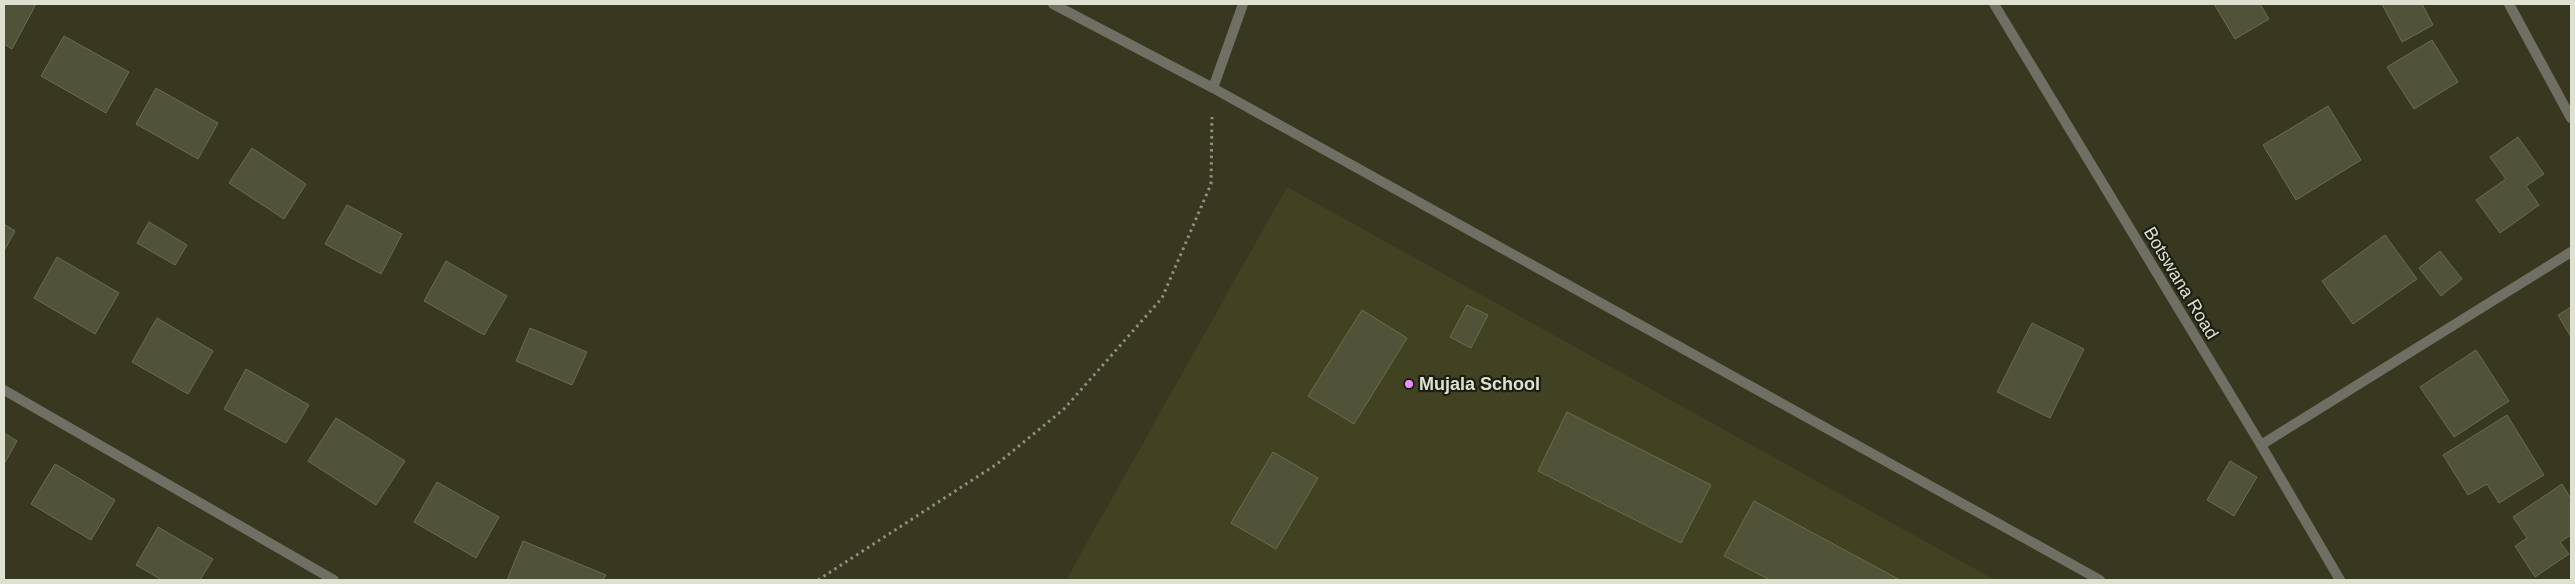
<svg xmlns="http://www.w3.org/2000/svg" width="2575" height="584" viewBox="0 0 2575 584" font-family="Arial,sans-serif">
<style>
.built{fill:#414221}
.building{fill:#515338;stroke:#6a6c50}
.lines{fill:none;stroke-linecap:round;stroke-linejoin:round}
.path{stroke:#8f917c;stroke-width:3;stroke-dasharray:2.5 4;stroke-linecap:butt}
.minor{stroke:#6f7063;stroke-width:10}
.tertiary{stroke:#6f7063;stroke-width:10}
.poi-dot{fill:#ea8dfd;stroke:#1e1f13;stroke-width:2}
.labels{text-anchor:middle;stroke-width:4.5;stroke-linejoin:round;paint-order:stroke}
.street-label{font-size:18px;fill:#dee0d0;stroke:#1e1f13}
.poi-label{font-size:18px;font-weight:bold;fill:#dee0d0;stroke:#1e1f13;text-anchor:start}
</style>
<rect width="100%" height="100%" fill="#37381f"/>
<path class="built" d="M 1287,187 L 1995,580 L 1066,580 Z"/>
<g class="building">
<path d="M 4,4 L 36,4 L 12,49 L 4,44 Z"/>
<path d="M 2214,4 L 2260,4 L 2269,19 L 2235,39 Z"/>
<path d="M 2382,4 L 2422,4 L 2433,25 L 2402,42 Z"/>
<path d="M 64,36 L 129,72 L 106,113 L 41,76 Z"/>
<path d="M 2432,40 L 2458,82 L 2414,109 L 2387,67 Z"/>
<path d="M 156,88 L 218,123 L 198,159 L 136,124 Z"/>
<path d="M 2328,106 L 2361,160 L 2296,200 L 2263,145 Z"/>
<path d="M 2518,137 L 2544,174 L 2526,186 L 2539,205 L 2500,233 L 2476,200 L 2506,179 L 2490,157 Z"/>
<path d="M 252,148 L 306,184 L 284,219 L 229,183 Z"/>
<path d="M 347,205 L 402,234 L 381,274 L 325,244 Z"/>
<path d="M 149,222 L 187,245 L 175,265 L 137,243 Z"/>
<path d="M 4,224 L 15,231 L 4,251 Z"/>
<path d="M 2385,235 L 2417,279 L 2353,324 L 2322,281 Z"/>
<path d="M 2440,251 L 2462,279 L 2441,296 L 2419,268 Z"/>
<path d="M 57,257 L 119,293 L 95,334 L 34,298 Z"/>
<path d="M 446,261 L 507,296 L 484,335 L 424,301 Z"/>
<path d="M 1467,305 L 1488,315 L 1471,348 L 1450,337 Z"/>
<path d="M 2571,307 L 2571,337 L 2558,315 Z"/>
<path d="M 1362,310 L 1407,338 L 1354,424 L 1308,396 Z"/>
<path d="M 157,318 L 213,351 L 188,394 L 132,362 Z"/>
<path d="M 2032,323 L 2084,349 L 2050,418 L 1997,392 Z"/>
<path d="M 530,328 L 587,352 L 572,385 L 516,361 Z"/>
<path d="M 2476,350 L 2509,401 L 2454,437 L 2420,387 Z"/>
<path d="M 246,369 L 309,405 L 286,443 L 224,409 Z"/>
<path d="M 1567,412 L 1711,485 L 1681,543 L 1538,471 Z"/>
<path d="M 2507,415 L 2544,475 L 2499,503 L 2487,484 L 2468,495 L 2443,455 Z"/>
<path d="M 336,418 L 405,461 L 376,505 L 308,461 Z"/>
<path d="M 4,433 L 17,441 L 4,464 Z"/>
<path d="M 1273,452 L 1318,478 L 1276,549 L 1231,523 Z"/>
<path d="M 2230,461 L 2257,477 L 2234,516 L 2207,500 Z"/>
<path d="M 55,464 L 115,500 L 91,540 L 31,504 Z"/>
<path d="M 437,482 L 499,517 L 476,558 L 414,522 Z"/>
<path d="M 2562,484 L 2571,499 L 2571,535 L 2560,542 L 2569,554 L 2535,577 L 2515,546 L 2527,538 L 2513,517 Z"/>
<path d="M 1754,501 L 1900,580 L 1770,580 L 1724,556 Z"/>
<path d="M 158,527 L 213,559 L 200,580 L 162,580 L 136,565 Z"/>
<path d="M 523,541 L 606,575 L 603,580 L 507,580 Z"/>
</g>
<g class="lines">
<path class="path" d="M 818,580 L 997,464 L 1064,409 L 1162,298 L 1211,184 L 1212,117"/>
<g class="minor">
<path d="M 1053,4 L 1213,88 L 2100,580"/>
<path d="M 2509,4 L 2571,118"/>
<path d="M 1213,88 L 1243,4"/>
<path d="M 4,390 L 334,580"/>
<path d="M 2261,445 L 2571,252"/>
</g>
<path class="tertiary" d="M 1994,4 L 2261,445 L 2340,580"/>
</g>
<circle class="poi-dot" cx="1409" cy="384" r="5"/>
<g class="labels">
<g class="street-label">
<text transform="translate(2181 283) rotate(59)" y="6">Botswana Road</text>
</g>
<g class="poi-label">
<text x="1419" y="390">Mujala School</text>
</g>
</g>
<rect width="2575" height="584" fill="none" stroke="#dee0d0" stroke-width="10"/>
</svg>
